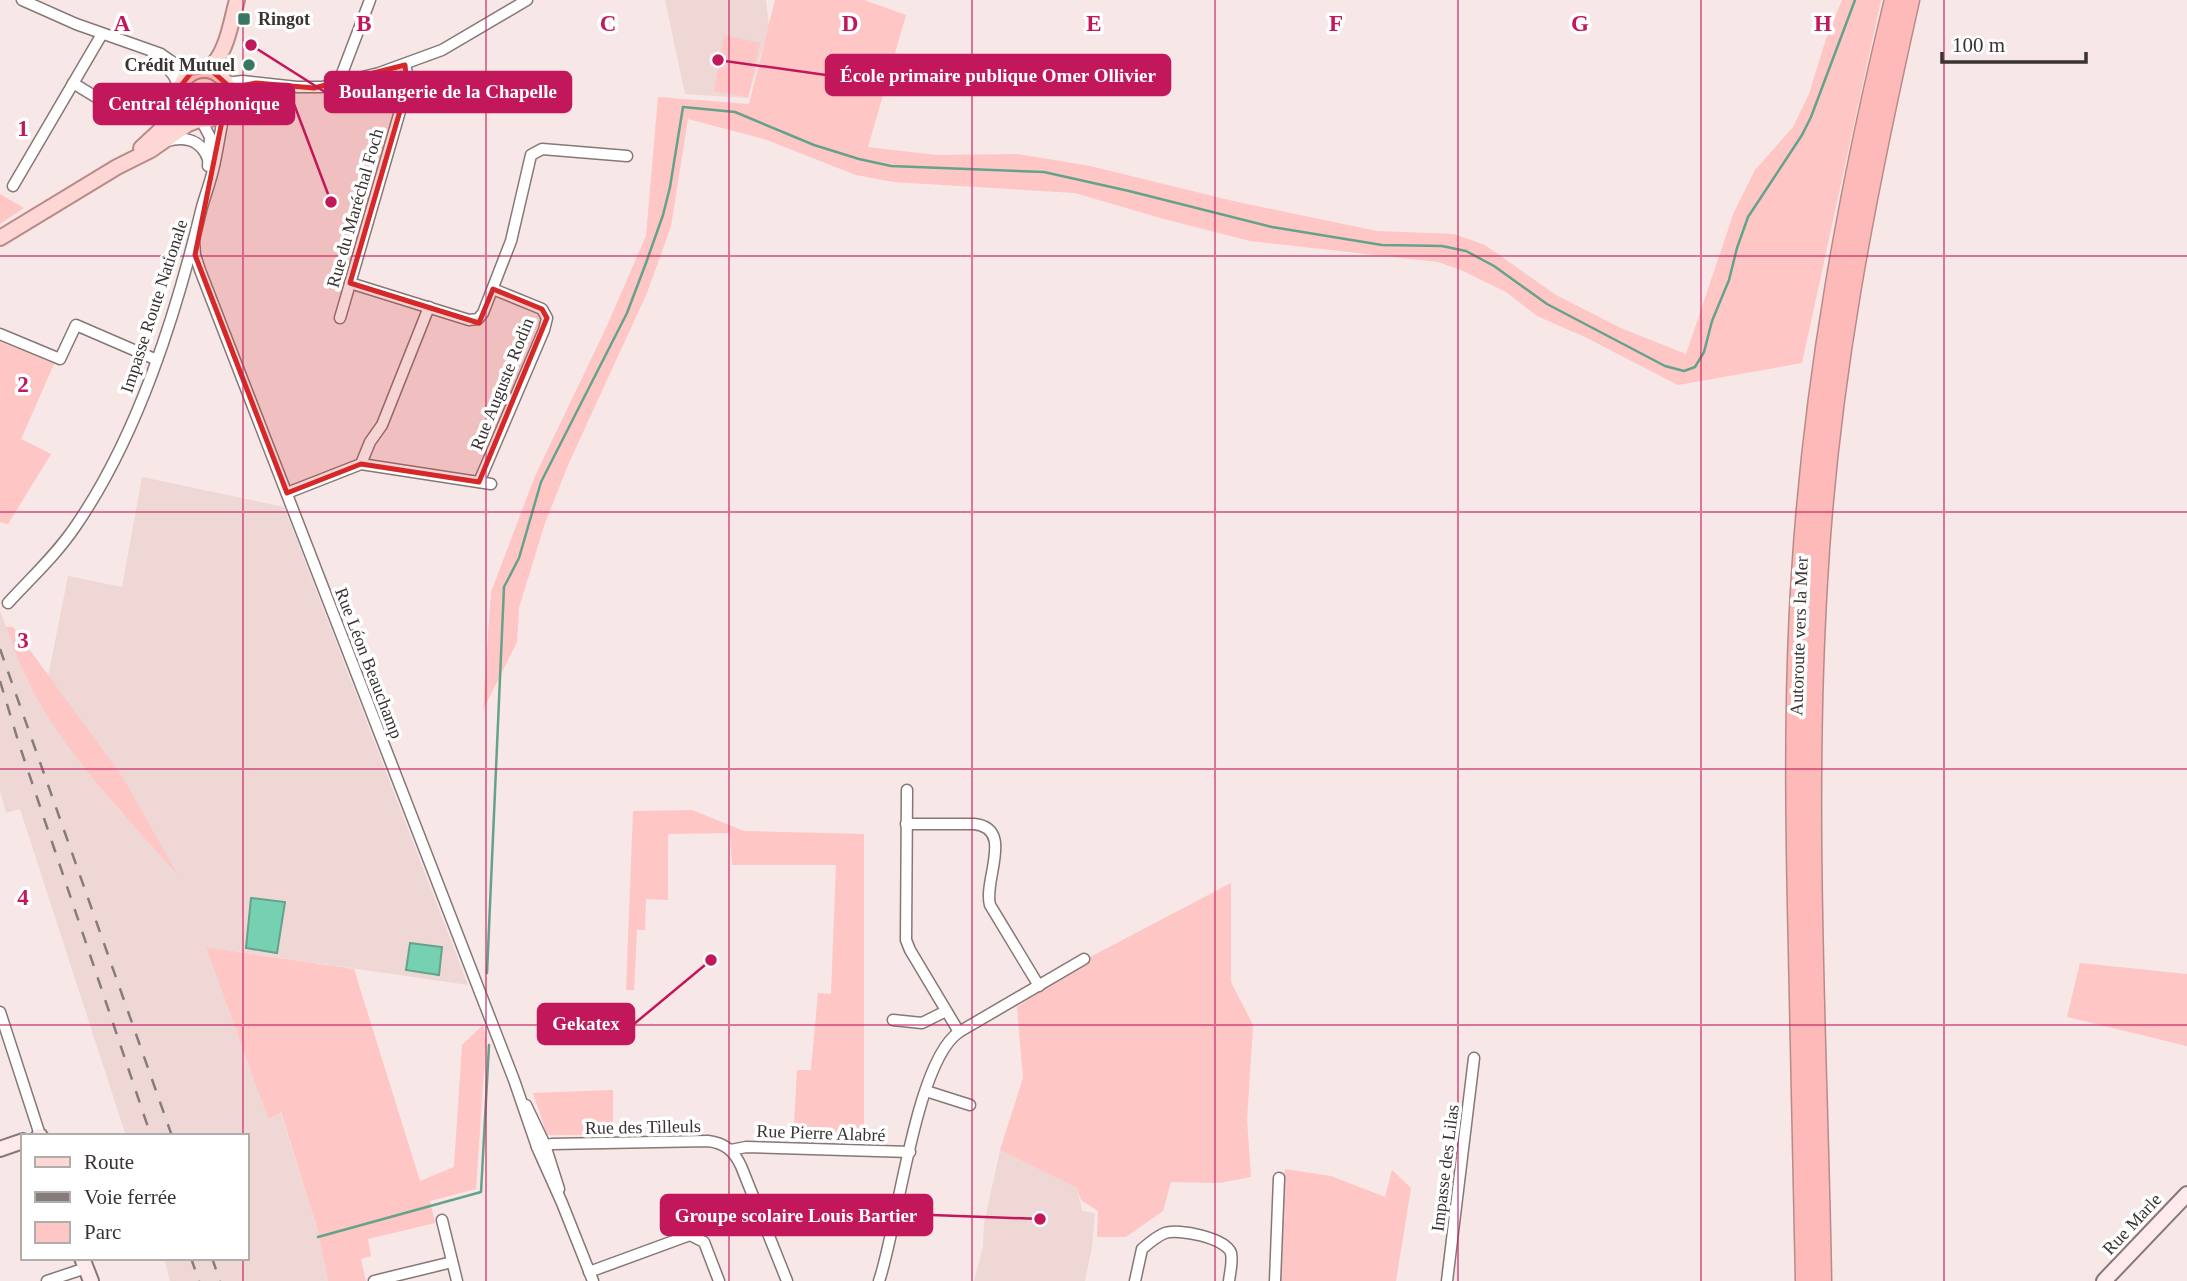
<svg xmlns="http://www.w3.org/2000/svg" width="2187" height="1281" viewBox="0 0 2187 1281" font-family="Georgia,serif">
<style>
.built{fill:#eed7d5}
.green{fill:#fec6c4}
.water{fill:#76d1b3;stroke:#64a28c;stroke-width:2}
.lines{fill:none;stroke-linecap:round;stroke-linejoin:round}
.stream{stroke:#64a28c;stroke-width:2.5}
.street-casing{stroke:#867877;stroke-width:13}
.secondary-casing{stroke:#867877;stroke-width:18}
.primary-casing{stroke:#b88b89;stroke-width:18}
.highway-casing{stroke:#b88b89;stroke-width:21}
.street{stroke:#fff;stroke-width:10}
.secondary{stroke:#feeaea;stroke-width:14}
.primary{stroke:#fed6d4;stroke-width:14}
.highway{stroke:#fdbab8;stroke-width:18}
.rail{stroke:#867c7b;stroke-width:2.5;stroke-dasharray:12 12;stroke-linecap:butt}
.marked{fill:#d62828;fill-opacity:0.2;stroke:#d62828;stroke-width:5;stroke-linejoin:round}
.grid{fill:none;stroke:#c2185b;stroke-width:2;stroke-opacity:0.55}
.poi-dot{fill:#3a7763;stroke:#fff;stroke-width:2.5}
.labels{text-anchor:middle;stroke-width:7;stroke-linejoin:round;paint-order:stroke}
.poi-label{font-size:18px;font-weight:bold;fill:#393332;stroke:#fff;text-anchor:start}
.street-label{font-size:18px;fill:#393332;stroke:#fff}
.grid-label{font-size:23px;text-anchor:middle;font-weight:bold;fill:#c2185b;stroke:#fff;stroke-width:7;stroke-linejoin:round;paint-order:stroke}
.leader{fill:none;stroke:#c2185b;stroke-width:2.5}
.callout-dot{fill:#c2185b;stroke:#fff;stroke-width:2.5}
.callout{fill:#c2185b;stroke:#c2185b;stroke-width:2.5}
.callout-label{font-size:19px;text-anchor:middle;font-weight:bold;fill:#fff}
</style>
<rect width="100%" height="100%" fill="#f7e7e6"/>
<g class="built">
<path d="M 665,0 L 766,0 L 769,26 L 748,98 L 685,94 Z"/>
<path d="M 142,477 L 284,507 L 468,985 L 206,947 L 268,1119 L 280,1111 L 318,1231 L 328,1281 L 170,1281 L 164,1258 L 247,1258 L 247,1136 L 126,1136 L 20,809 L 6,813 L 0,791 L 0,611 L 26,678 L 66,743 L 119,810 L 174,870 L 124,779 L 48,677 L 68,576 L 122,587 Z"/>
<path d="M 1000,1150 L 1077,1188 L 1082,1211 L 1095,1213 L 1092,1247 L 1085,1281 L 974,1281 L 983,1247 L 984,1224 Z"/>
</g>
<g class="green">
<path d="M 775,0 L 864,0 L 906,15 L 868,147 L 936,155 L 1018,154 L 1090,166 L 1233,201 L 1377,231 L 1454,234 L 1485,245 L 1556,295 L 1623,329 L 1686,354 L 1734,212 L 1755,170 L 1793,127 L 1809,94 L 1826,39 L 1842,0 L 1881,0 L 1802,363 L 1678,385 L 1585,337 L 1537,316 L 1506,292 L 1461,270 L 1438,262 L 1250,241 L 1164,219 L 1075,193 L 893,182 L 856,175 L 764,139 L 688,119 L 671,226 L 647,293 L 568,465 L 544,526 L 519,608 L 517,642 L 483,710 L 491,592 L 535,476 L 606,328 L 646,236 L 658,97 L 749,104 Z"/>
<path d="M 724,35 L 760,43 L 748,97 L 714,91 Z"/>
<path d="M 0,194 L 24,208 L 0,224 Z"/>
<path d="M 0,340 L 54,364 L 21,439 L 51,454 L 8,524 L 0,522 Z"/>
<path d="M 6,627 L 13,627 L 124,779 L 177,874 C 124,815 60,748 26,677 C 18,661 13,644 6,627 Z"/>
<path d="M 692,810 L 744,831 L 864,834 L 864,1146 L 798,1146 L 797,1125 L 794,1125 L 797,1070 L 811,1070 L 818,993 L 831,994 L 836,865 L 732,865 L 730,833 L 668,834 L 668,900 L 646,899 L 645,930 L 637,930 L 634,990 L 626,990 L 633,811 Z"/>
<path d="M 1231,883 L 1231,982 L 1253,1025 L 1247,1120 L 1251,1177 L 1219,1183 L 1171,1182 L 1163,1211 L 1126,1237 L 1097,1237 L 1098,1211 L 1081,1200 L 1077,1188 L 1000,1150 L 1023,1078 L 1017,1007 L 1092,956 Z"/>
<path d="M 206,947 L 354,969 L 420,1181 L 454,1167 L 462,1045 L 483,1025 L 486,1039 L 476,1189 L 430,1201 L 435,1223 L 368,1239 L 371,1256 L 361,1259 L 366,1281 L 328,1281 L 318,1231 L 281,1112 L 268,1119 Z"/>
<path d="M 2080,963 L 2187,974 L 2187,1046 L 2067,1017 Z"/>
<path d="M 613,1090 L 613,1135 L 547,1135 L 533,1093 Z"/>
<path d="M 1285,1169 L 1331,1176 L 1385,1197 L 1392,1170 L 1411,1188 L 1396,1281 L 1277,1281 L 1281,1193 Z"/>
</g>
<g class="water">
<path d="M 251,898 L 285,902 L 277,953 L 246,948 Z"/>
<path d="M 410,943 L 442,947 L 439,975 L 406,970 Z"/>
</g>
<g class="lines">
<g class="stream">
<path d="M 487,973 L 504,587 L 519,558 L 541,482 L 627,313 L 646,263 L 663,215 L 670,187 L 683,107 L 735,112 L 814,145 L 859,159 L 891,166 L 1044,172 L 1129,191 L 1272,227 L 1382,245 L 1442,246 L 1466,251 L 1494,266 L 1547,304 L 1665,366 L 1684,371 L 1695,367 L 1704,352 L 1712,321 L 1729,280 L 1737,248 L 1748,217 L 1802,135 L 1811,117 L 1855,0"/>
<path d="M 318,1237 L 481,1192 L 489,1045"/>
</g>
<g class="street-casing">
<g id="street">
<path d="M 22,0 L 76,24 L 161,54 L 181,68 L 195,71"/>
<path d="M 157,55 L 174,76 L 179,88"/>
<path d="M 73,83 L 112,107"/>
<path d="M 226,83 L 243,81 L 297,87 L 322,87 L 379,73 L 442,50 L 527,0"/>
<path d="M 338,84 L 370,0"/>
<path d="M 201,120 L 210,137 L 208,166"/>
<path d="M 167,141 C 186,136 201,140 208,159"/>
<path d="M 13,186 L 102,34"/>
<path d="M 194,241 L 195,255 L 200,270 L 514,1080 L 537,1147 L 562,1203 L 593,1281"/>
<path d="M 350,283 L 469,320 L 478,319 L 483,313 L 511,241 L 531,155 L 542,149 L 627,156"/>
<path d="M 340,318 L 407,87 L 408,77 L 405,65"/>
<path d="M 0,334 L 60,359 L 76,325 L 157,360"/>
<path d="M 361,464 L 370,442 L 382,425 L 429,307"/>
<path d="M 479,482 L 544,330 L 547,318 L 542,309 L 493,289"/>
<path d="M 287,493 L 361,464 L 491,484"/>
<path d="M 8,603 C 31,578 56,555 75,527 C 138,436 176,314 202,207 C 206,193 211,180 214,166 C 218,147 221,128 225,108"/>
<path d="M 907,790 L 906,940 L 910,950 L 959,1032"/>
<path d="M 906,824 L 974,824 C 1015,828 983,880 990,905 L 1039,986"/>
<path d="M 0,1012 L 40,1135"/>
<path d="M 893,1020 L 922,1023 L 946,1011"/>
<path d="M 926,1091 L 970,1105"/>
<path d="M 526,1105 L 545,1145 L 559,1189"/>
<path d="M 537,1147 L 552,1144 L 708,1141 C 725,1143 734,1151 741,1166 L 787,1281"/>
<path d="M 731,1150 L 746,1147 L 910,1152"/>
<path d="M 442,1220 L 457,1281"/>
<path d="M 589,1272 L 690,1235 L 704,1242 L 719,1281"/>
<path d="M 47,1281 L 86,1268"/>
<path d="M 374,1281 L 452,1262"/>
<path d="M 879,1281 C 898,1226 915,1062 959,1032 L 1084,959"/>
<path d="M 1135,1281 L 1142,1249 C 1149,1243 1157,1236 1165,1233 C 1178,1228 1226,1238 1231,1253 C 1233,1262 1230,1272 1229,1281"/>
<path d="M 1275,1281 L 1279,1178"/>
<path d="M 1447,1281 L 1474,1058"/>
</g>
</g>
<g class="secondary-casing">
<g id="secondary">
<path d="M 39,1136 L 40,1136"/>
<path d="M 0,1149 L 23,1141"/>
<path d="M 82,1258 L 91,1281"/>
<path d="M 2104,1281 L 2187,1194"/>
</g>
</g>
<g class="primary-casing">
<g id="primary">
<circle cx="204" cy="95" r="25"/>
<path d="M 207,70 C 227,56 231,21 237,0"/>
<path d="M 141,148 L 170,121 L 179,101"/>
<path d="M 0,238 L 117,167 L 151,150 L 188,124 L 199,120"/>
</g>
</g>
<g class="highway-casing">
<g id="highway">
<path d="M 1805,1281 C 1802,1171 1800,1061 1798,951 C 1795,825 1793,700 1801,575 C 1813,380 1848,190 1894,0"/>
<path d="M 1822,1281 C 1818,1048 1804,814 1818,581 C 1829,381 1866,195 1910,0"/>
</g>
</g>
<use href="#street" class="street"/>
<use href="#secondary" class="secondary"/>
<use href="#primary" class="primary"/>
<use href="#highway" class="highway"/>
<g class="rail">
<path d="M 0,649 L 172,1136"/>
<path d="M 0,681 L 19,744 L 151,1136"/>
<path d="M 191,1258 L 199,1281"/>
<path d="M 212,1258 L 220,1281"/>
</g>
</g>
<path class="marked" d="M 405,65 L 407,87 L 350,283 L 479,323 L 493,289 L 542,309 L 547,318 L 479,482 L 361,464 L 287,493 L 195,255 L 222,121 L 196,119 L 182,108 L 179,88 L 191,73 L 212,71 L 231,88 L 256,83 L 314,88 Z"/>
<path class="grid" d="M 243,0 L 243,1136M 486,0 L 486,1281M 729,0 L 729,1281M 972,0 L 972,1281M 1215,0 L 1215,1281M 1458,0 L 1458,1281M 1701,0 L 1701,1281M 1944,0 L 1944,1281M 0,256 L 2187,256M 0,512 L 2187,512M 0,769 L 2187,769M 0,1025 L 2187,1025M 243,1258 L 243,1281"/>
<g class="poi-dot">
<rect x="237" y="12" width="14" height="14" rx="3.5"/>
<circle cx="249" cy="65" r="7"/>
</g>
<g class="labels">
<g class="poi-label">
<text x="258" y="25">Ringot</text>
<text x="235" y="71" text-anchor="end">Crédit Mutuel</text>
</g>
<g class="street-label">
<text transform="translate(355 208) rotate(-74)" y="6">Rue du Maréchal Foch</text>
<text transform="translate(154 306) rotate(-72)" y="6">Impasse Route Nationale</text>
<text transform="translate(502 384) rotate(-68)" y="6">Rue Auguste Rodin</text>
<text transform="translate(1799 636) rotate(-88)" y="6">Autoroute vers la Mer</text>
<text transform="translate(369 663) rotate(69)" y="6">Rue Léon Beauchamp</text>
<text transform="translate(643 1127) rotate(-1)" y="6">Rue des Tilleuls</text>
<text transform="translate(821 1133) rotate(2)" y="6">Rue Pierre Alabré</text>
<text transform="translate(1445 1168) rotate(-83)" y="6">Impasse des Lilas</text>
<text transform="translate(2132 1224) rotate(-47)" y="6">Rue Marle</text>
</g>
</g>
<g class="grid-label">
<text x="122" y="31">A</text>
<text x="364" y="31">B</text>
<text x="608" y="31">C</text>
<text x="850" y="31">D</text>
<text x="1094" y="31">E</text>
<text x="1336" y="31">F</text>
<text x="1580" y="31">G</text>
<text x="1823" y="31">H</text>
<text x="23" y="136">1</text>
<text x="23" y="392">2</text>
<text x="23" y="648">3</text>
<text x="23" y="905">4</text>
</g>
<path class="leader" d="M718 60L826 75M251 45L325 92M331 202L294 104M711 960L634 1024M1040 1219L932 1215"/>
<g class="callout-dot">
<circle cx="718" cy="60" r="7"/>
<circle cx="251" cy="45" r="7"/>
<circle cx="331" cy="202" r="7"/>
<circle cx="711" cy="960" r="7"/>
<circle cx="1040" cy="1219" r="7"/>
</g>
<g class="callout">
<rect x="826" y="55" width="344" height="40" rx="7"/>
<rect x="325" y="72" width="246" height="40" rx="7"/>
<rect x="94" y="84" width="200" height="40" rx="7"/>
<rect x="538" y="1004" width="96" height="40" rx="7"/>
<rect x="661" y="1195" width="271" height="40" rx="7"/>
</g>
<g class="callout-label">
<text x="998" y="82">École primaire publique Omer Ollivier</text>
<text x="448" y="98">Boulangerie de la Chapelle</text>
<text x="194" y="110">Central téléphonique</text>
<text x="586" y="1030">Gekatex</text>
<text x="796" y="1222">Groupe scolaire Louis Bartier</text>
</g>
<rect x="21" y="1134" width="228" height="126" fill="#ffffff" stroke="#b0adad" stroke-width="2"/>
<rect x="35" y="1157" width="35" height="10" fill="#fed6d4" stroke="#b0adad" stroke-width="2"/>
<text x="84" y="1169" font-size="21" fill="#393332">Route</text>
<rect x="35" y="1192" width="35" height="10" fill="#867c7b" stroke="#b0adad" stroke-width="2"/>
<text x="84" y="1204" font-size="21" fill="#393332">Voie ferrée</text>
<rect x="35" y="1222" width="35" height="21" fill="#fec6c4" stroke="#b0adad" stroke-width="2"/>
<text x="84" y="1239" font-size="21" fill="#393332">Parc</text>
<path d="M1942 52v10h144v-10" fill="none" stroke="#393332" stroke-width="3.5"/>
<text x="1952" y="52" font-size="21" fill="#393332" stroke="#ffffff" stroke-width="5" paint-order="stroke">100 m</text>
</svg>
